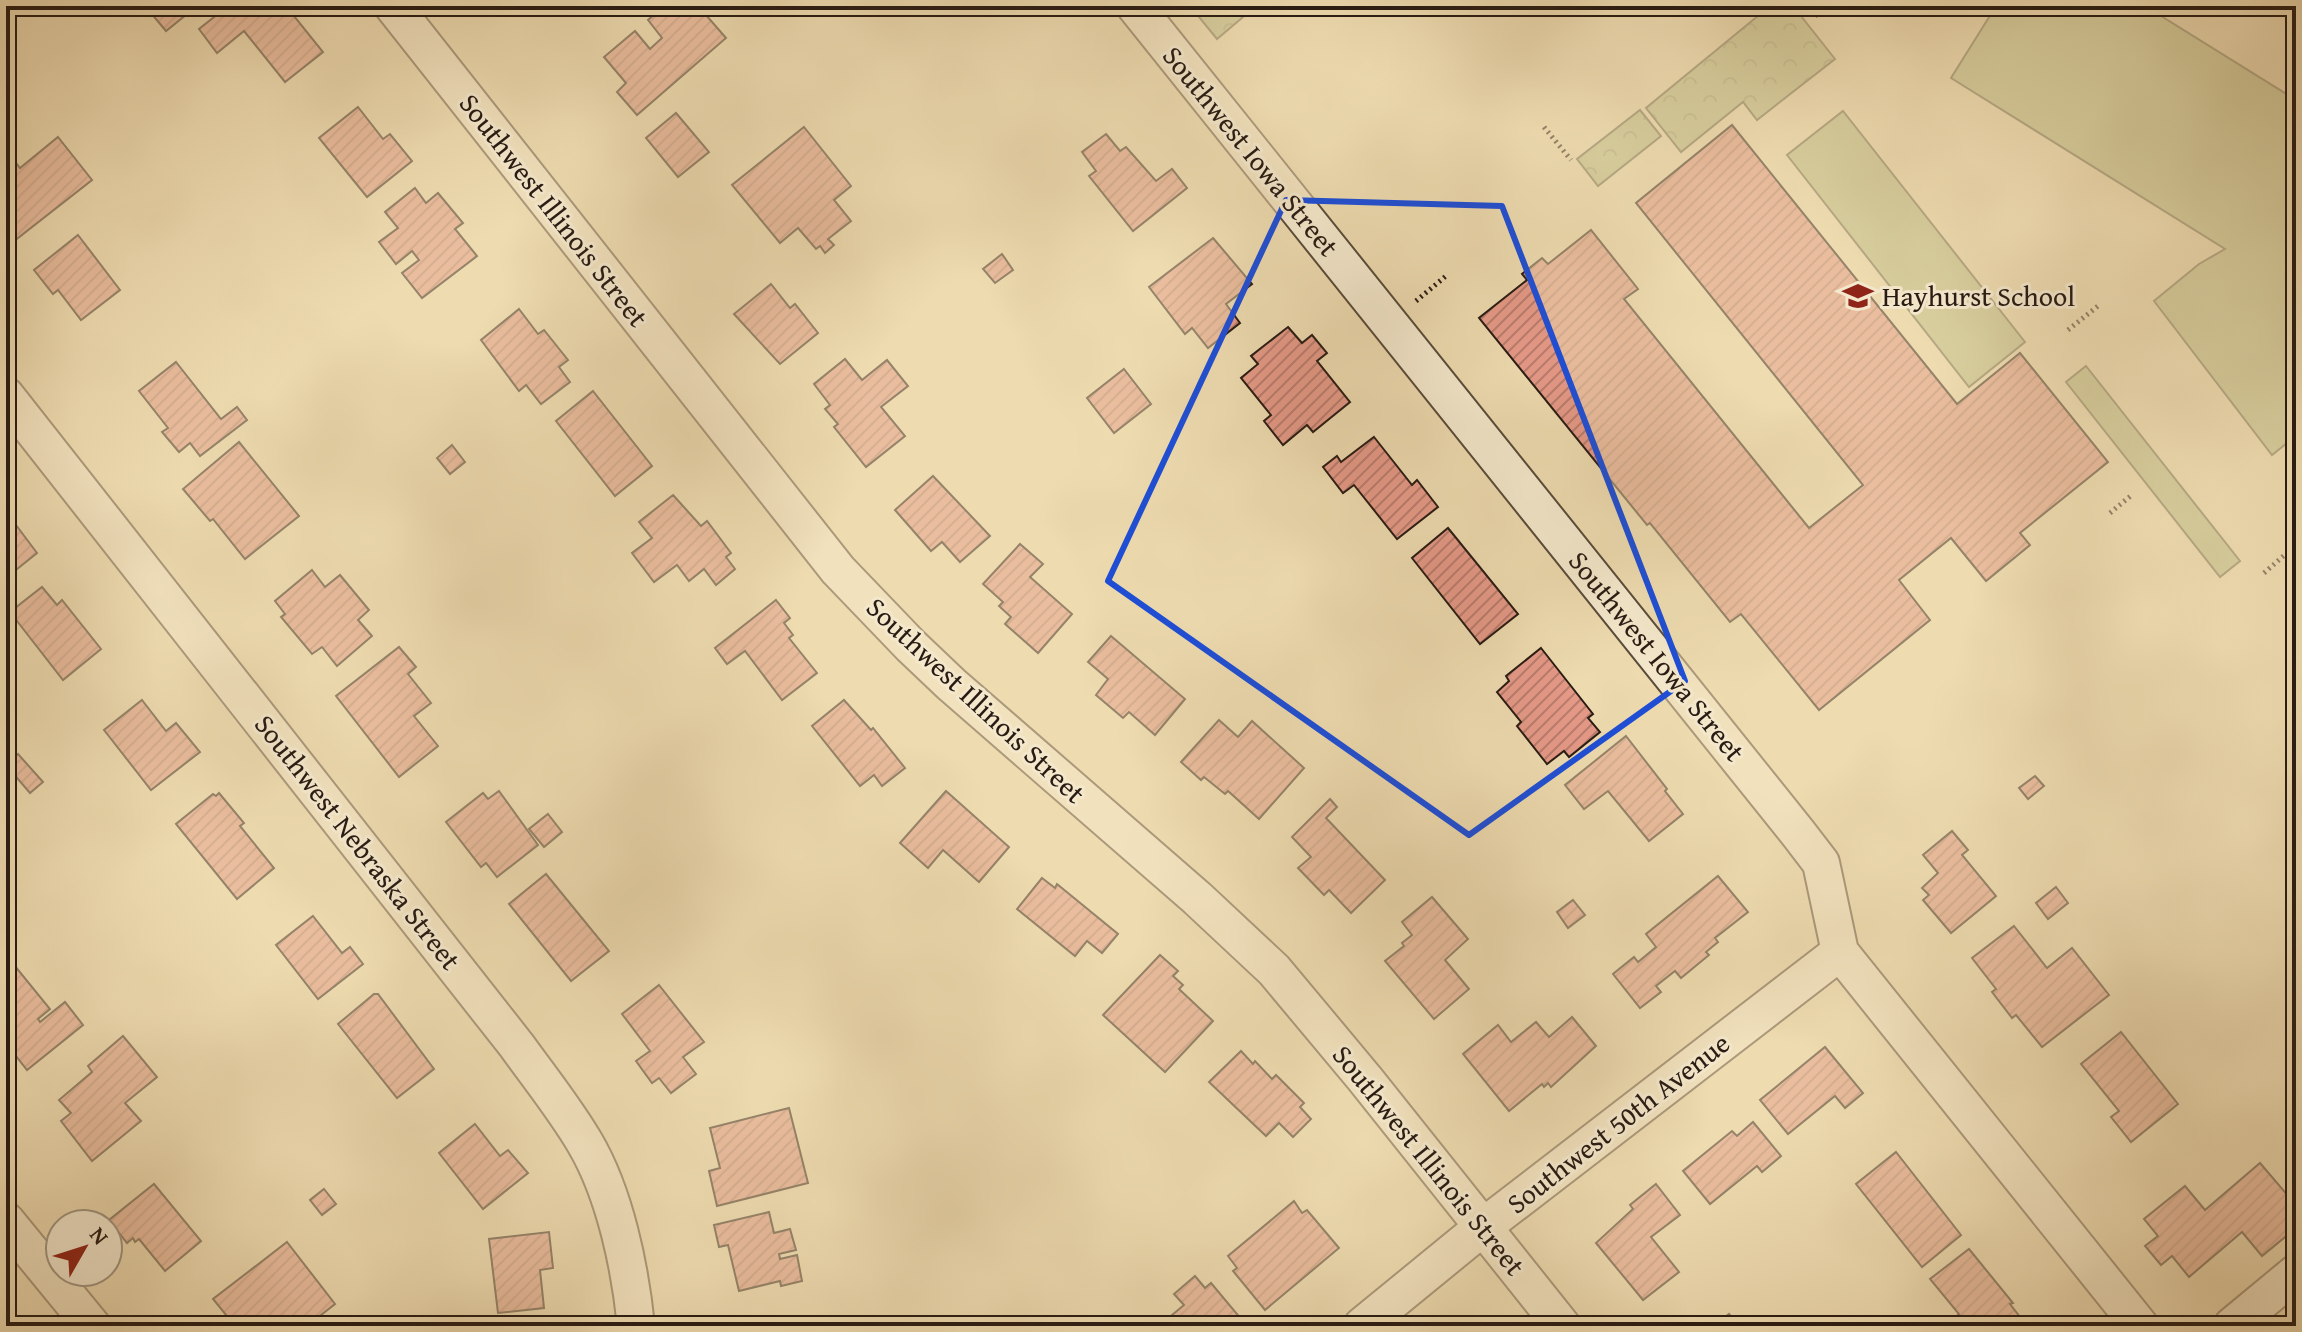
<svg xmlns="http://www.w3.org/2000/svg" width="2302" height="1332" viewBox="0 0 2302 1332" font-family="'Gentium Book Plus',serif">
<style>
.forest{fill:url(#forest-crowns);stroke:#726d4e;stroke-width:2}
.pitch{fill:#bdbf88;stroke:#726d4e;stroke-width:2}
.building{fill:url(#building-hatch);stroke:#281b13;stroke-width:2}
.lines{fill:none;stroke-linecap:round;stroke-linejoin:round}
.street-casing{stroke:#5a4b3a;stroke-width:40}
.path{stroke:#281b13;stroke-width:5;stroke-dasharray:2 4;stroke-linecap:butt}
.street{stroke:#f4e8cc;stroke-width:36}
.marked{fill:none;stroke:#1d4ed8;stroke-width:6;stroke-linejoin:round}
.labels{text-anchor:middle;stroke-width:6;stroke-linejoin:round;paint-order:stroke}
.street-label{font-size:28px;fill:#281b13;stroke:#f4e8cc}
.poi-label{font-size:28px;fill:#281b13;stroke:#f4e8cc;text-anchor:start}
</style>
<defs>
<pattern id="forest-crowns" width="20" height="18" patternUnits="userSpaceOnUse" patternTransform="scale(2)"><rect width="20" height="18" fill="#bdbf88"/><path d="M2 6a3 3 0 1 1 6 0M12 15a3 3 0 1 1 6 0" fill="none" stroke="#a2a474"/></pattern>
<pattern id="building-hatch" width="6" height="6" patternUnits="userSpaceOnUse" patternTransform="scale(2)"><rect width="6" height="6" fill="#e59987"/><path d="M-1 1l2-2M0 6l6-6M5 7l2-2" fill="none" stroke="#ba7c6d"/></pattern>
</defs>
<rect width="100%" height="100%" fill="#eedbb0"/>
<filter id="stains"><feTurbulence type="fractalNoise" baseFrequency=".0025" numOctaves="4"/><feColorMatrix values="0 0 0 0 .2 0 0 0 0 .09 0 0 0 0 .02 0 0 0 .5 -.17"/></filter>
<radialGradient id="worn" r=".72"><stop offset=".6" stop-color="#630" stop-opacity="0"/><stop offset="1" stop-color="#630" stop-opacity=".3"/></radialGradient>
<g class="forest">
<path d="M 1190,6 L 1256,6 L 1217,39 Z"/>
<path d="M 1770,6 L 1793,6 L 1835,59 L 1757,120 L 1743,102 L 1681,152 L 1646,108 Z"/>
<path d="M 1640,110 L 1661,136 L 1598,186 L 1577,159 Z"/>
</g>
<g class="pitch">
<path d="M 1996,6 L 2145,6 L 2296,100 L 2296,436 L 2272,455 L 2154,301 L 2199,264 L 2225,249 L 1951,78 Z"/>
<path d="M 1843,111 L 2025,342 L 1969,387 L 1787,155 Z"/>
<path d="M 2086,366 L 2240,561 L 2220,577 L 2066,382 Z"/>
</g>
<g class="building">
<path d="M 145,6 L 197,6 L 166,31 Z"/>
<path d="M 228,6 L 286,6 L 323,52 L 285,82 L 244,31 L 217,53 L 199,29 Z"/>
<path d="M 664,6 L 683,6 L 690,15 L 699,7 L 726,38 L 637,115 L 617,92 L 626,83 L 604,57 L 635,31 L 650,49 L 662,38 L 648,20 Z"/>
<path d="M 358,107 L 383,139 L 390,134 L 412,161 L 367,197 L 319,138 Z"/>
<path d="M 676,113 L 709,152 L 678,177 L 646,138 Z"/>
<path d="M 1732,125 L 1957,404 L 2020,353 L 2108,462 L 2020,533 L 2030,545 L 1986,581 L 1951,538 L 1899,580 L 1930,620 L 1819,710 L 1741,614 L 1730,622 L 1650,523 L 1647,525 L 1479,318 L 1527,280 L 1522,274 L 1542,258 L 1548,264 L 1591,230 L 1638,289 L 1624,299 L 1809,528 L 1863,485 L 1636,203 Z"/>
<path d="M 804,127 L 851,186 L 834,200 L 851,221 L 828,239 L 834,245 L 825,253 L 820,246 L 816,249 L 798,228 L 780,243 L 732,185 Z"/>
<path d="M 1106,134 L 1120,151 L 1126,147 L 1156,181 L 1172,169 L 1187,188 L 1133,231 L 1089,176 L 1096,171 L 1082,152 Z"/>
<path d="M 58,137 L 92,180 L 9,245 L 6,241 L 6,150 L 20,168 Z"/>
<path d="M 415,188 L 426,203 L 438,193 L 463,223 L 455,229 L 477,256 L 422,298 L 402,273 L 419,260 L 412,251 L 396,264 L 379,242 L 398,228 L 385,212 Z"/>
<path d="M 78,235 L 120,290 L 81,320 L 58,290 L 53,294 L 34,270 Z"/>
<path d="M 1213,238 L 1252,284 L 1226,304 L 1240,323 L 1208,348 L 1192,328 L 1185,334 L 1149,287 Z"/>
<path d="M 1002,254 L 1013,270 L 995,283 L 983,269 Z"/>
<path d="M 771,284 L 790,308 L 795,304 L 818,333 L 780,364 L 734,314 Z"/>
<path d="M 519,309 L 538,334 L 544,330 L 568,360 L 559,367 L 570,382 L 541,404 L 526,385 L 519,391 L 481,340 Z"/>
<path d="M 1288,327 L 1302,343 L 1312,335 L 1327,353 L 1317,361 L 1350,402 L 1313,432 L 1307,425 L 1283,445 L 1264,421 L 1271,415 L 1241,378 L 1258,364 L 1251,356 Z"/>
<path d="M 845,359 L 862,380 L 887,360 L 908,386 L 881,407 L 905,436 L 866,467 L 834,427 L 838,424 L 825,409 L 830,405 L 814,384 Z"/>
<path d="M 176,362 L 221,419 L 237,407 L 247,420 L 200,456 L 190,443 L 179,452 L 162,432 L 168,428 L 139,391 Z"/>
<path d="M 1124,369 L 1151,404 L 1114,433 L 1087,398 Z"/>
<path d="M 593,391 L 652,466 L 615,496 L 556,421 Z"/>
<path d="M 1374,437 L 1412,485 L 1417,480 L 1438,507 L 1397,539 L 1354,485 L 1343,493 L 1323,467 L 1337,456 L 1341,462 Z"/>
<path d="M 239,442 L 299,516 L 245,559 L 213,519 L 210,521 L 183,489 Z"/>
<path d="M 452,445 L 465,462 L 450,474 L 437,458 Z"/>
<path d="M 933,476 L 990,536 L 960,562 L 942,542 L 931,551 L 895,510 Z"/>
<path d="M 673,495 L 701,526 L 707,521 L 731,553 L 726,557 L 735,569 L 716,585 L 704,569 L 689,581 L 677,565 L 654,582 L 632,553 L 652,538 L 639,522 Z"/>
<path d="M 16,525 L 37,553 L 6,578 L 6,529 L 8,531 Z"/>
<path d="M 1448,528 L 1518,614 L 1480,644 L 1412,558 Z"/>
<path d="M 1020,544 L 1043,564 L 1030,577 L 1072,614 L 1038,653 L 1005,624 L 1011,617 L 999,606 L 1003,602 L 983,584 Z"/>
<path d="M 312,570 L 325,587 L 340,575 L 369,610 L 358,620 L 372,636 L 337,666 L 322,647 L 312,654 L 281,617 L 285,614 L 275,601 Z"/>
<path d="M 42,587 L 57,605 L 62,600 L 101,649 L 63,680 L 10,612 Z"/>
<path d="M 776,600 L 790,618 L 784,623 L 793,635 L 789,638 L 817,673 L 782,700 L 745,651 L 727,664 L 715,648 Z"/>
<path d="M 1111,636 L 1185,699 L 1155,735 L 1129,712 L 1123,718 L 1096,695 L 1108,679 L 1088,662 Z"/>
<path d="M 399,647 L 416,667 L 408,674 L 431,703 L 414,716 L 438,746 L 399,777 L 336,696 Z"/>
<path d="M 1541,648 L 1593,714 L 1588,718 L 1600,732 L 1569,757 L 1564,751 L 1547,764 L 1517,726 L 1521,722 L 1497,692 L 1509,681 L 1506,676 Z"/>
<path d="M 142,700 L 166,731 L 176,723 L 200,752 L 151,790 L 104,730 Z"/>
<path d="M 844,700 L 871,730 L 873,728 L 905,768 L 882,786 L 874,775 L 860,786 L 812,726 Z"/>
<path d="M 1219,720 L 1238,737 L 1252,721 L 1304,768 L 1259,819 L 1228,791 L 1225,794 L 1204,777 L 1201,780 L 1181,762 Z"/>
<path d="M 1626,736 L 1667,789 L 1665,791 L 1683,814 L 1649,841 L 1608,791 L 1584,809 L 1565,785 Z"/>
<path d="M 18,754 L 43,782 L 30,793 L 6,765 Z"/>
<path d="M 2035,776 L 2044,786 L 2028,799 L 2019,788 Z"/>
<path d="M 499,791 L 538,845 L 497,877 L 486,863 L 481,867 L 446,822 L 483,793 L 488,799 Z"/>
<path d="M 946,791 L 1009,847 L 979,882 L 943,850 L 928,868 L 900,843 Z"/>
<path d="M 219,793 L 244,823 L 240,826 L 274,868 L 237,899 L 176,824 L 213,794 L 216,796 Z"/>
<path d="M 1330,799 L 1337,807 L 1326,818 L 1385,880 L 1351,913 L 1329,890 L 1324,895 L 1298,868 L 1311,857 L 1292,837 Z"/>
<path d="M 548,814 L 562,832 L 544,847 L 529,829 Z"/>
<path d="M 1952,831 L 1968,850 L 1962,855 L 1996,896 L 1951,933 L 1923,900 L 1929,895 L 1922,888 L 1938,873 L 1923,855 Z"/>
<path d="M 546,874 L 609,951 L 571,981 L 509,904 Z"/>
<path d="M 1718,876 L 1748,912 L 1715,938 L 1718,942 L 1706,952 L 1709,955 L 1681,978 L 1675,971 L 1656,986 L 1661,992 L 1640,1008 L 1613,974 L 1634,957 L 1638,962 L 1656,947 L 1646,934 Z"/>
<path d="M 1042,878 L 1055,888 L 1057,884 L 1118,934 L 1102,953 L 1087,941 L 1075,956 L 1017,909 Z"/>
<path d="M 2056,887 L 2068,903 L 2048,919 L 2036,903 Z"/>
<path d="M 6,895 L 14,905 L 6,912 Z"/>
<path d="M 1432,897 L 1468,939 L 1445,960 L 1469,989 L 1434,1019 L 1385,961 L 1404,946 L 1402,943 L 1412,935 L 1402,922 Z"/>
<path d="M 1573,900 L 1585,915 L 1568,928 L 1557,912 Z"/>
<path d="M 313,916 L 342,953 L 350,947 L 363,964 L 318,999 L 276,945 Z"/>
<path d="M 2014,926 L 2047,968 L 2072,948 L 2109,995 L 2042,1047 L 2016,1015 L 2012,1018 L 1992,992 L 1996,989 L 1972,958 Z"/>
<path d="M 1160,955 L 1178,971 L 1173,976 L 1183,985 L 1179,989 L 1213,1021 L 1165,1072 L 1103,1015 Z"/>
<path d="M 10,960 L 50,1009 L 38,1019 L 40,1022 L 65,1002 L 83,1025 L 27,1070 L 9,1047 L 13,1043 L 11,1040 L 6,1043 L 6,964 Z"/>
<path d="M 659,985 L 704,1042 L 683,1057 L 696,1074 L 671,1093 L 659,1078 L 652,1083 L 636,1061 L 650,1051 L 622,1014 Z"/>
<path d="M 374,994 L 378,994 L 434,1069 L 397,1098 L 338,1024 Z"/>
<path d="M 1572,1017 L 1596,1046 L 1551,1087 L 1548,1083 L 1544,1087 L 1542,1084 L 1509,1111 L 1463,1054 L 1498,1025 L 1511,1042 L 1536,1022 L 1549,1037 Z"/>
<path d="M 2121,1032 L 2178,1104 L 2131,1142 L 2111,1117 L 2119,1111 L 2081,1064 Z"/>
<path d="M 123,1036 L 157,1077 L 125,1103 L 141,1121 L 92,1161 L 61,1121 L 71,1113 L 59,1100 L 92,1072 L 88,1066 Z"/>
<path d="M 1825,1047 L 1863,1093 L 1845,1108 L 1835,1096 L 1788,1134 L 1760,1100 Z"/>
<path d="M 1241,1051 L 1253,1064 L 1255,1061 L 1272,1079 L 1276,1075 L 1304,1103 L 1300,1107 L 1311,1119 L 1293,1137 L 1279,1123 L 1266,1136 L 1209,1082 Z"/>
<path d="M 789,1108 L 808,1183 L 717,1206 L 709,1171 L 720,1168 L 710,1128 Z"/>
<path d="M 1753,1122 L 1781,1156 L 1762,1172 L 1757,1166 L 1710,1204 L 1683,1171 L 1732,1131 L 1737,1136 Z"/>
<path d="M 475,1124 L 500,1156 L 508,1150 L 528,1173 L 483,1209 L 439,1153 Z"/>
<path d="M 1896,1152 L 1961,1235 L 1922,1267 L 1856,1184 Z"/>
<path d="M 2260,1163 L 2296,1205 L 2296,1228 L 2262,1256 L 2242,1232 L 2189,1277 L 2172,1256 L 2161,1265 L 2145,1246 L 2158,1236 L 2144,1219 L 2185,1186 L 2205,1210 Z"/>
<path d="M 154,1184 L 201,1241 L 165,1271 L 139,1239 L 135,1242 L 133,1238 L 127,1243 L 109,1220 Z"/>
<path d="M 1656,1184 L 1680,1215 L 1651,1237 L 1679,1272 L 1643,1300 L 1596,1243 L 1633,1209 L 1630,1205 Z"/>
<path d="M 324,1189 L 336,1204 L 322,1215 L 310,1200 Z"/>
<path d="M 1294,1201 L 1302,1213 L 1307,1210 L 1339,1248 L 1265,1310 L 1233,1271 L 1237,1268 L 1228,1256 Z"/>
<path d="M 769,1212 L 774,1233 L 790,1229 L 796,1250 L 779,1254 L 780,1259 L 797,1255 L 802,1281 L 781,1286 L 780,1281 L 739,1291 L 728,1245 L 719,1247 L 714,1225 Z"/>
<path d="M 549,1232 L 553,1268 L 540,1270 L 544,1308 L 498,1313 L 489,1239 Z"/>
<path d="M 287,1242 L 335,1304 L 307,1326 L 235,1326 L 213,1299 Z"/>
<path d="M 1969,1249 L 2013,1303 L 2010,1304 L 2027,1326 L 1944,1326 L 1959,1314 L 1930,1279 Z"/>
<path d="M 1195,1276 L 1205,1288 L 1211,1283 L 1242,1320 L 1234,1326 L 1159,1326 L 1184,1305 L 1174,1294 Z"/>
<path d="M 1729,1314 L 1739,1326 L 1714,1326 Z"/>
</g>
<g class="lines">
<g class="street-casing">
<g id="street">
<path d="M 393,6 L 838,570 L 911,646 L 951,684 L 1197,898 L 1274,970 L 1365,1079 L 1562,1326"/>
<path d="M 1135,6 L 1798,833 L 1821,863 L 1840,952 L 2140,1326"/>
<path d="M 6,396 L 517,1046 C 540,1078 565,1109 585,1143 C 615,1194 630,1267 636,1326"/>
<path d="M 6,1221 L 92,1326"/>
<path d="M 1362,1326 L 1483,1227 L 1840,952"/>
<path d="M 2232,1326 L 2296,1273"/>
</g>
</g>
<g class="path">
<path d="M 2283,6 L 2296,10"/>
<path d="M 1815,16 L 1827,6"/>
<path d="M 1544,127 L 1571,160"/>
<path d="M 1416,301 L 1446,276"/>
<path d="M 2068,330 L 2098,306"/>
<path d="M 2110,513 L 2133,494"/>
<path d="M 2264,573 L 2296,545"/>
</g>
<use href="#street" class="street"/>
</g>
<path d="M0 0H2302V1332H0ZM 1286,200 L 1502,206 L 1685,681 L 1469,835 L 1108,581 Z" fill="#eedbb0" fill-opacity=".55" fill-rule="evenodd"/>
<path class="marked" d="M 1286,200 L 1502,206 L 1685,681 L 1469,835 L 1108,581 Z"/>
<defs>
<g id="school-bare" transform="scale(2.4)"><path d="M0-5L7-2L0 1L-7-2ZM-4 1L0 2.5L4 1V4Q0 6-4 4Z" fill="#8f2418" stroke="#f4e8cc" stroke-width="2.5" paint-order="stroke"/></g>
</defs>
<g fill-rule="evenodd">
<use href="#school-bare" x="1858" y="296"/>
</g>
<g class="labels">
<g class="street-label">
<text transform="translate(1251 151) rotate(51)" y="10">Southwest Iowa Street</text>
<text transform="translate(554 210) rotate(52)" y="10">Southwest Illinois Street</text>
<text transform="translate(1657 656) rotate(51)" y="10">Southwest Iowa Street</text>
<text transform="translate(976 700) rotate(43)" y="10">Southwest Illinois Street</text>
<text transform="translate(358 842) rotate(52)" y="10">Southwest Nebraska Street</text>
<text transform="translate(1618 1123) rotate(-38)" y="10">Southwest 50th Avenue</text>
<text transform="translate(1429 1160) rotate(51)" y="10">Southwest Illinois Street</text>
</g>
<g class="poi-label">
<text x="1882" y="306">Hayhurst School</text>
</g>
</g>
<rect width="2302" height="1332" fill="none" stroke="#eedbb0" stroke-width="32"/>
<rect x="8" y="8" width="2286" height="1316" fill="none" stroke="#281b13" stroke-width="4"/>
<rect x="16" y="16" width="2270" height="1300" fill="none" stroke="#281b13" stroke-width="2"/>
<g transform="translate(84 1248) rotate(51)"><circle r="38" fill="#f4e8cc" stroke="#a29682" stroke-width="2"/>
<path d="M0-6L14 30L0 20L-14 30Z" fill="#8f2418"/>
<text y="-12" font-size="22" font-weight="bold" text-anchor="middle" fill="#281b13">N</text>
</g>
<rect width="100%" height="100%" filter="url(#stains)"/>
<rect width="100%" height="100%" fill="url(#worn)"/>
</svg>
